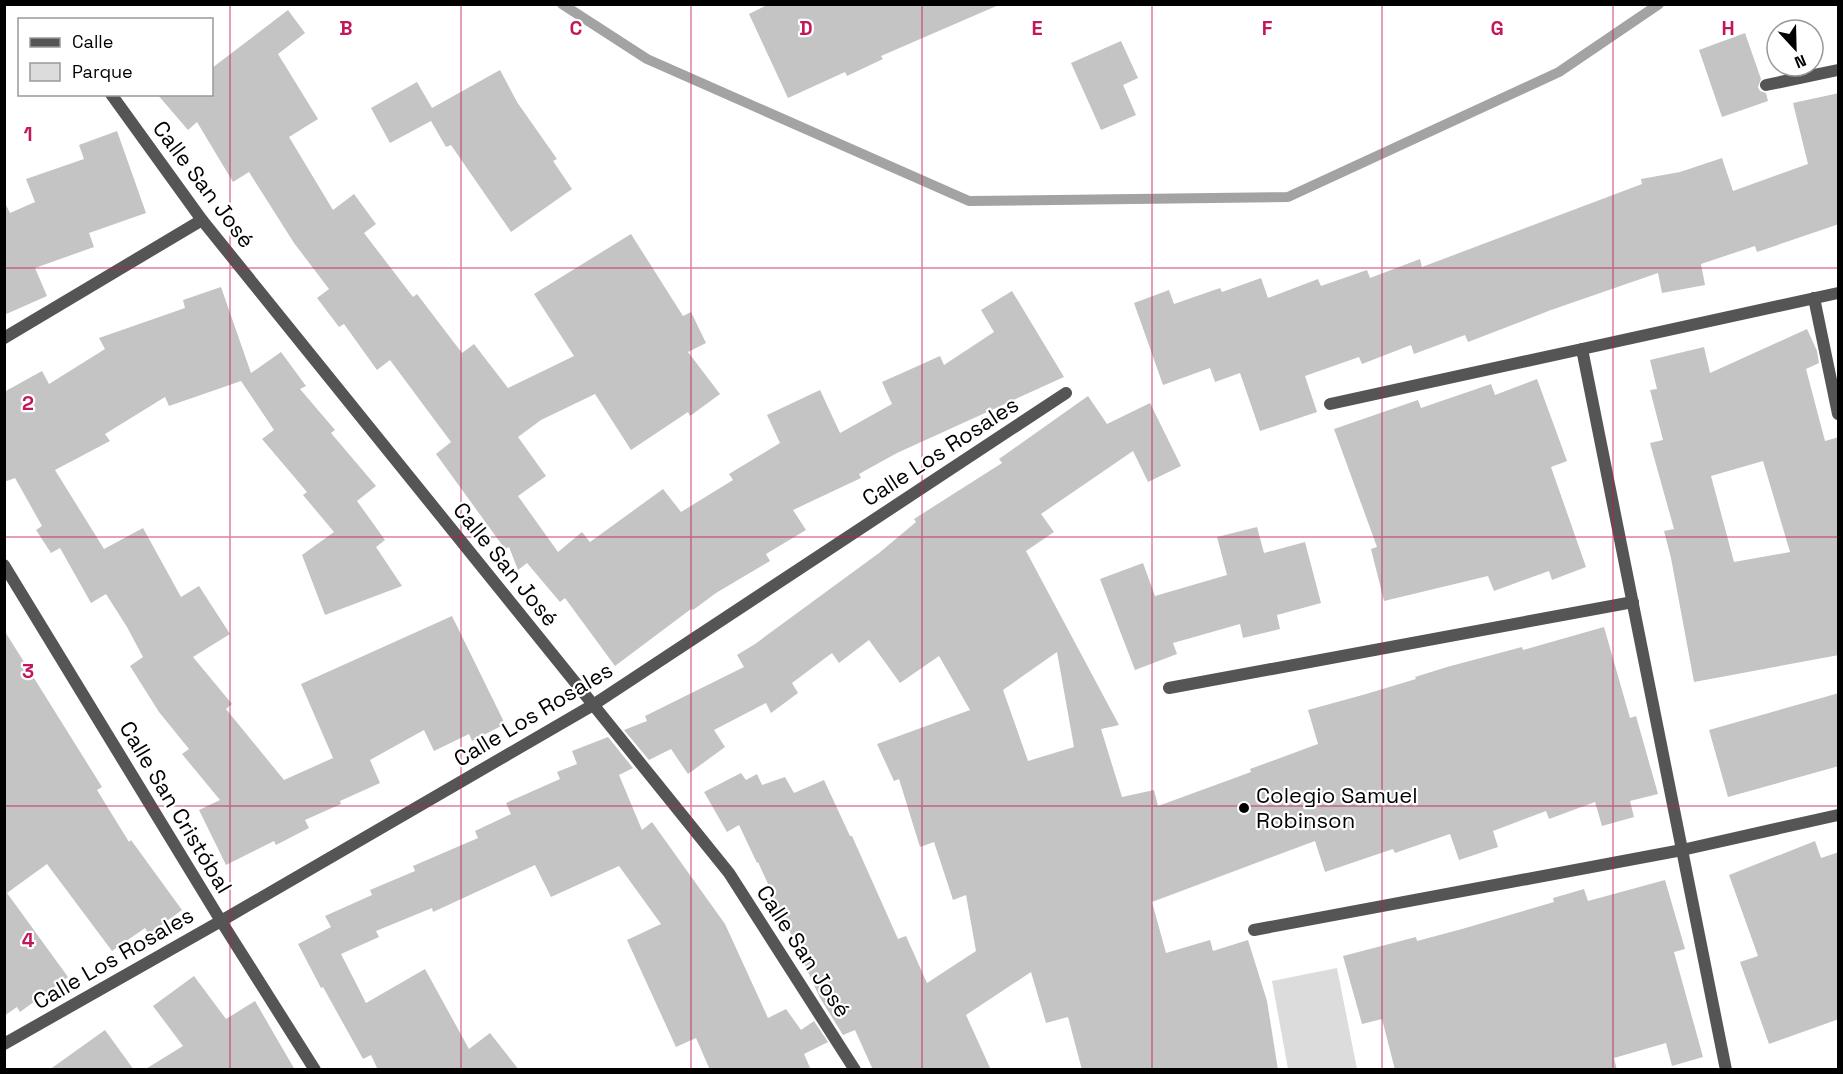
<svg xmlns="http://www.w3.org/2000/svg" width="1843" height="1074" viewBox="0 0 1843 1074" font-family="'Space Grotesk',sans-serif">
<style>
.green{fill:#dcdcdc}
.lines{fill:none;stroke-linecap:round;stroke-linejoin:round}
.stream{stroke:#a3a3a3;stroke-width:10}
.building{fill:#c4c4c4;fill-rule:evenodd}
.street{stroke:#555;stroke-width:12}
.grid{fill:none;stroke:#c2185b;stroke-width:1.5;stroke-opacity:0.55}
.poi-dot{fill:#000;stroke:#fff;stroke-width:2}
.labels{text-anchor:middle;stroke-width:4.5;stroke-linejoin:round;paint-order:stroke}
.street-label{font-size:22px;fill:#000;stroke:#fff}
.poi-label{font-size:22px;fill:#000;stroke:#fff;text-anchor:start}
.grid-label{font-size:20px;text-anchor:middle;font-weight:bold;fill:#c2185b;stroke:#fff;stroke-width:4.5;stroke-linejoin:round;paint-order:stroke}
</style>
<rect width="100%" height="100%" fill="#fff"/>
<path class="green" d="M 1337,968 L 1357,1069 L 1288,1069 L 1272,981 Z"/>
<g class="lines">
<path class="stream" d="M 562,4 L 647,59 L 969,201 L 1288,197 L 1559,72 L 1659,4"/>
</g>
<g class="building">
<path d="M 769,4 L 1001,4 L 881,56 L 883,59 L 847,76 L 845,72 L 788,98 L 749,14 Z"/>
<path d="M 288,10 L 305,33 L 278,54 L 318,119 L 289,137 L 333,210 L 354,194 L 376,224 L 364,233 L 413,297 L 417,294 L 462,353 L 474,344 L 508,388 L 574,356 L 534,294 L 631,234 L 683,316 L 691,312 L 706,343 L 688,352 L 720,394 L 690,416 L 688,412 L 631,450 L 595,394 L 541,420 L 518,437 L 546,476 L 518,496 L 558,552 L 582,532 L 590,542 L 663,489 L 681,512 L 733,480 L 729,474 L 780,443 L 767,415 L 820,390 L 840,433 L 892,404 L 882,382 L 940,356 L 944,365 L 994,332 L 981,310 L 1012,291 L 1064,377 L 897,453 L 859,474 L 861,478 L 793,510 L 806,530 L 766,554 L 770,561 L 716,593 L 693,610 L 691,609 L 615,666 L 565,598 L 560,602 L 527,563 L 518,570 L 509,547 L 505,549 L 436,454 L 451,442 L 390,360 L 377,370 L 344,324 L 339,327 L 317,298 L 329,289 L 294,243 L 249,172 L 233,182 L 197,122 L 188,130 L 157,94 L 212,94 L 212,68 Z"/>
<path d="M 1745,33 L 1761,79 L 1758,87 L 1760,91 L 1766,93 L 1768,101 L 1722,117 L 1699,50 Z"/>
<path d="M 1121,41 L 1138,78 L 1123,85 L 1136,115 L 1101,130 L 1071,63 Z"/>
<path d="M 500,70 L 517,102 L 557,159 L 553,161 L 572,189 L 511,232 L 451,145 L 446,147 L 431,121 L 390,143 L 371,108 L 417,82 L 432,108 Z"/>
<path d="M 1839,93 L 1839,224 L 1757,252 L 1755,246 L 1701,264 L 1705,285 L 1662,293 L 1658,273 L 1551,310 L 1468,342 L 1465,335 L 1414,354 L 1411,345 L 1362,364 L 1359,357 L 1305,376 L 1317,412 L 1260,431 L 1240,373 L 1215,382 L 1210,368 L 1163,385 L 1134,303 L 1169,290 L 1174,304 L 1220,288 L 1222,292 L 1261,278 L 1268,298 L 1318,279 L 1321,286 L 1367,270 L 1370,278 L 1420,259 L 1422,267 L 1642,184 L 1641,179 L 1680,172 L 1722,158 L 1733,191 L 1808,164 L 1793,103 Z"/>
<path d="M 117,131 L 146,213 L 89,233 L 94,247 L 35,268 L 47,296 L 4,315 L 4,201 L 10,213 L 35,202 L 26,179 L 84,159 L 79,145 Z"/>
<path d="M 221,287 L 251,373 L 281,352 L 306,386 L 300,389 L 335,430 L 331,433 L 376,486 L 357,501 L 385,540 L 376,547 L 402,586 L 325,615 L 302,555 L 334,532 L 303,495 L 307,492 L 262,439 L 274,430 L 241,381 L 169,406 L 165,397 L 105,434 L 110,441 L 55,470 L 104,549 L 143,528 L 181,597 L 199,586 L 230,634 L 193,657 L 232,704 L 226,709 L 284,780 L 333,758 L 301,684 L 452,616 L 505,724 L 472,741 L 469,734 L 434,751 L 424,730 L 370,760 L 380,783 L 340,801 L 341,804 L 305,820 L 309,828 L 276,845 L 274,841 L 226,865 L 199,810 L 220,800 L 182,754 L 189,749 L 159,712 L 130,666 L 143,657 L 127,627 L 106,594 L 91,603 L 60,548 L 51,553 L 36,530 L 42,526 L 15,478 L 4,482 L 4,392 L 42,371 L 49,384 L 105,349 L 99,338 L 185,308 L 183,300 Z"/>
<path d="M 1807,329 L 1817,351 L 1819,363 L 1806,369 L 1825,441 L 1839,437 L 1839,655 L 1694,682 L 1671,558 L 1664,531 L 1674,529 L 1650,443 L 1663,440 L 1650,390 L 1657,389 L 1650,360 L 1704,347 L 1710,373 ZM 1763,461 L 1790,552 L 1734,562 L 1711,476 Z"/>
<path d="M 1537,379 L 1567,461 L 1551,467 L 1586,567 L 1552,580 L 1549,571 L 1494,591 L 1488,576 L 1384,601 L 1371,549 L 1377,547 L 1334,429 L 1418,400 L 1421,408 L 1491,384 L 1495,395 Z"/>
<path d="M 1088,396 L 1107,424 L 1150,403 L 1181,466 L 1148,482 L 1133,451 L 1041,514 L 1054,532 L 1026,551 L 1119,725 L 1101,729 L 1122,797 L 1154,790 L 1158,806 L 1251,772 L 1250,769 L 1318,744 L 1308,710 L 1366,694 L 1416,679 L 1415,677 L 1447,667 L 1522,647 L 1523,650 L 1604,627 L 1630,718 L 1636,716 L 1658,794 L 1630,801 L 1634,817 L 1602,826 L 1595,802 L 1549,819 L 1546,811 L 1493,831 L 1498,847 L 1459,860 L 1450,834 L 1395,853 L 1393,849 L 1325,872 L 1315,841 L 1152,902 L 1166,953 L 1210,940 L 1213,951 L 1248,940 L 1267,1001 L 1278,1070 L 1082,1070 L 1068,1017 L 1046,1023 L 1031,972 L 966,1015 L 991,1070 L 873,1070 L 855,1030 L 843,1035 L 820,998 L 758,862 L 757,863 L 739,825 L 727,832 L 704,792 L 741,773 L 746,780 L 757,774 L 762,785 L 785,777 L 794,793 L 824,780 L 850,836 L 852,836 L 898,939 L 906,936 L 927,983 L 976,951 L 966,895 L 953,900 L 934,842 L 920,847 L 899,779 L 894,781 L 877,744 L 970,710 L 939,656 L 900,683 L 869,640 L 839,663 L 832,653 L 792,683 L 798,693 L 771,713 L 766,703 L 714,730 L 725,747 L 688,774 L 671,749 L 649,760 L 624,730 L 647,721 L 645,716 L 744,667 L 737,655 L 755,644 L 879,553 L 916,522 L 914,519 L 1002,463 L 999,459 ZM 1057,652 L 1074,747 L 1028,761 L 1003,690 Z"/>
<path d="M 1257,527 L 1264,553 L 1305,542 L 1321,603 L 1277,615 L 1280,629 L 1243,638 L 1240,624 L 1173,643 L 1177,654 L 1135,670 L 1100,579 L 1143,563 L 1155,596 L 1227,575 L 1217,537 Z"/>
<path d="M 4,630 L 102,787 L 97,790 L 129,842 L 131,840 L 182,910 L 149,934 L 145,928 L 112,951 L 47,864 L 7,893 L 68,977 L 20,1012 L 17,1007 L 4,1016 Z"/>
<path d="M 1839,693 L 1839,766 L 1728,797 L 1709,730 Z"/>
<path d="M 608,737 L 633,768 L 619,775 L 642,830 L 652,822 L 725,924 L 768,1018 L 786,1009 L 801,1030 L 814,1021 L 828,1042 L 804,1054 L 811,1070 L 710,1070 L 696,1038 L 676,1047 L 627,940 L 661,924 L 619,866 L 551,897 L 535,865 L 433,912 L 432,908 L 376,931 L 379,937 L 341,954 L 366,1003 L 425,969 L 469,1049 L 490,1033 L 519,1070 L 378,1070 L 371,1055 L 363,1059 L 323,987 L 321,988 L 298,944 L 331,927 L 325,916 L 372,895 L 370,890 L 415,871 L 413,866 L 478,838 L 475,831 L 511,814 L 506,803 L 560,779 L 557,772 L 577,764 L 572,751 Z"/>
<path d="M 1815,841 L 1821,858 L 1839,852 L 1839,1019 L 1769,1044 L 1740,962 L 1758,956 L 1729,875 Z"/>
<path d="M 1665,880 L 1685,949 L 1674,952 L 1703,1057 L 1672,1066 L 1666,1043 L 1614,1058 L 1617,1070 L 1395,1070 L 1382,1019 L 1362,1024 L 1343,956 L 1416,937 L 1417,941 L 1462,929 L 1554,902 L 1553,898 L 1584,889 L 1588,901 Z"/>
<path d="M 194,976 L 226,1019 L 255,1001 L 295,1070 L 144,1070 L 183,1046 L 153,1006 Z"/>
<path d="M 105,1030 L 134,1070 L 49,1070 Z"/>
</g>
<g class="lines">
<g class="street">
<path d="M 1766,85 L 1838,70"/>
<path d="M 111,94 L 202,220 L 729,873 L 855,1070"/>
<path d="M 1814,298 L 1838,414"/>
<path d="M 4,338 L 202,220"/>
<path d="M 1582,349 L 1838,293"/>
<path d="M 1330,404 L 1582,349 L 1726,1070"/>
<path d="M 4,565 L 221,921 L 315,1070"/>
<path d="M 1169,688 L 1633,602"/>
<path d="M 1254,930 L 1682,850 L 1838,815"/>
<path d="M 4,1044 L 221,921 L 593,705 L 1066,393"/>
</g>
</g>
<path class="grid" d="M 230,4 L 230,1070M 461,4 L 461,1070M 691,4 L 691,1070M 922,4 L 922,1070M 1152,4 L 1152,1070M 1382,4 L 1382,1070M 1613,4 L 1613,1070M 4,268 L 1838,268M 4,537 L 1838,537M 4,806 L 1838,806"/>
<circle class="poi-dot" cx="1244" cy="808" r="6"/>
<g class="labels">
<g class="street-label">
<text transform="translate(204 184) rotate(53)" y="8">Calle San José</text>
<text transform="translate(940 451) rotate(-33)" y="8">Calle Los Rosales</text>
<text transform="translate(506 564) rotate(51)" y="8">Calle San José</text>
<text transform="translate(533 714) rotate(-31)" y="8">Calle Los Rosales</text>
<text transform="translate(176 807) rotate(59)" y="8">Calle San Cristóbal</text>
<text transform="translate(804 951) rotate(57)" y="8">Calle San José</text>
<text transform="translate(113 958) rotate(-30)" y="8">Calle Los Rosales</text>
</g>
<g class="poi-label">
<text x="1256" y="803">Colegio Samuel<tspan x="1256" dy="25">Robinson</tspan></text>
</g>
</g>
<g class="grid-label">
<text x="346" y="35">B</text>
<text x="576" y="35">C</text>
<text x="806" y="35">D</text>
<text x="1037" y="35">E</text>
<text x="1267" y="35">F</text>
<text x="1497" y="35">G</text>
<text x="1728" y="35">H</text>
<text x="28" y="141">1</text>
<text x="28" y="410">2</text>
<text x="28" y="678">3</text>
<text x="28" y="947">4</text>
</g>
<rect width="1843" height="1074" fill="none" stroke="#000000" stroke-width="12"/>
<rect x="18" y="18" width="195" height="78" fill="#ffffff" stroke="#999999" stroke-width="1.5"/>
<rect x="30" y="38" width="30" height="9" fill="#555555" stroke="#999999" stroke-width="1.5"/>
<text x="72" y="48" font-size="18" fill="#000000">Calle</text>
<rect x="30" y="63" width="30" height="18" fill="#dcdcdc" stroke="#999999" stroke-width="1.5"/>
<text x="72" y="78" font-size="18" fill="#000000">Parque</text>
<g transform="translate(1795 48) rotate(158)"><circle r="28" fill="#ffffff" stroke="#999999" stroke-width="1.5"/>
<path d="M0-4.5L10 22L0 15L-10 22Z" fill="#000000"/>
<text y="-9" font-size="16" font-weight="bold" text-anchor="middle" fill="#000000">N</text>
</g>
</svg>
